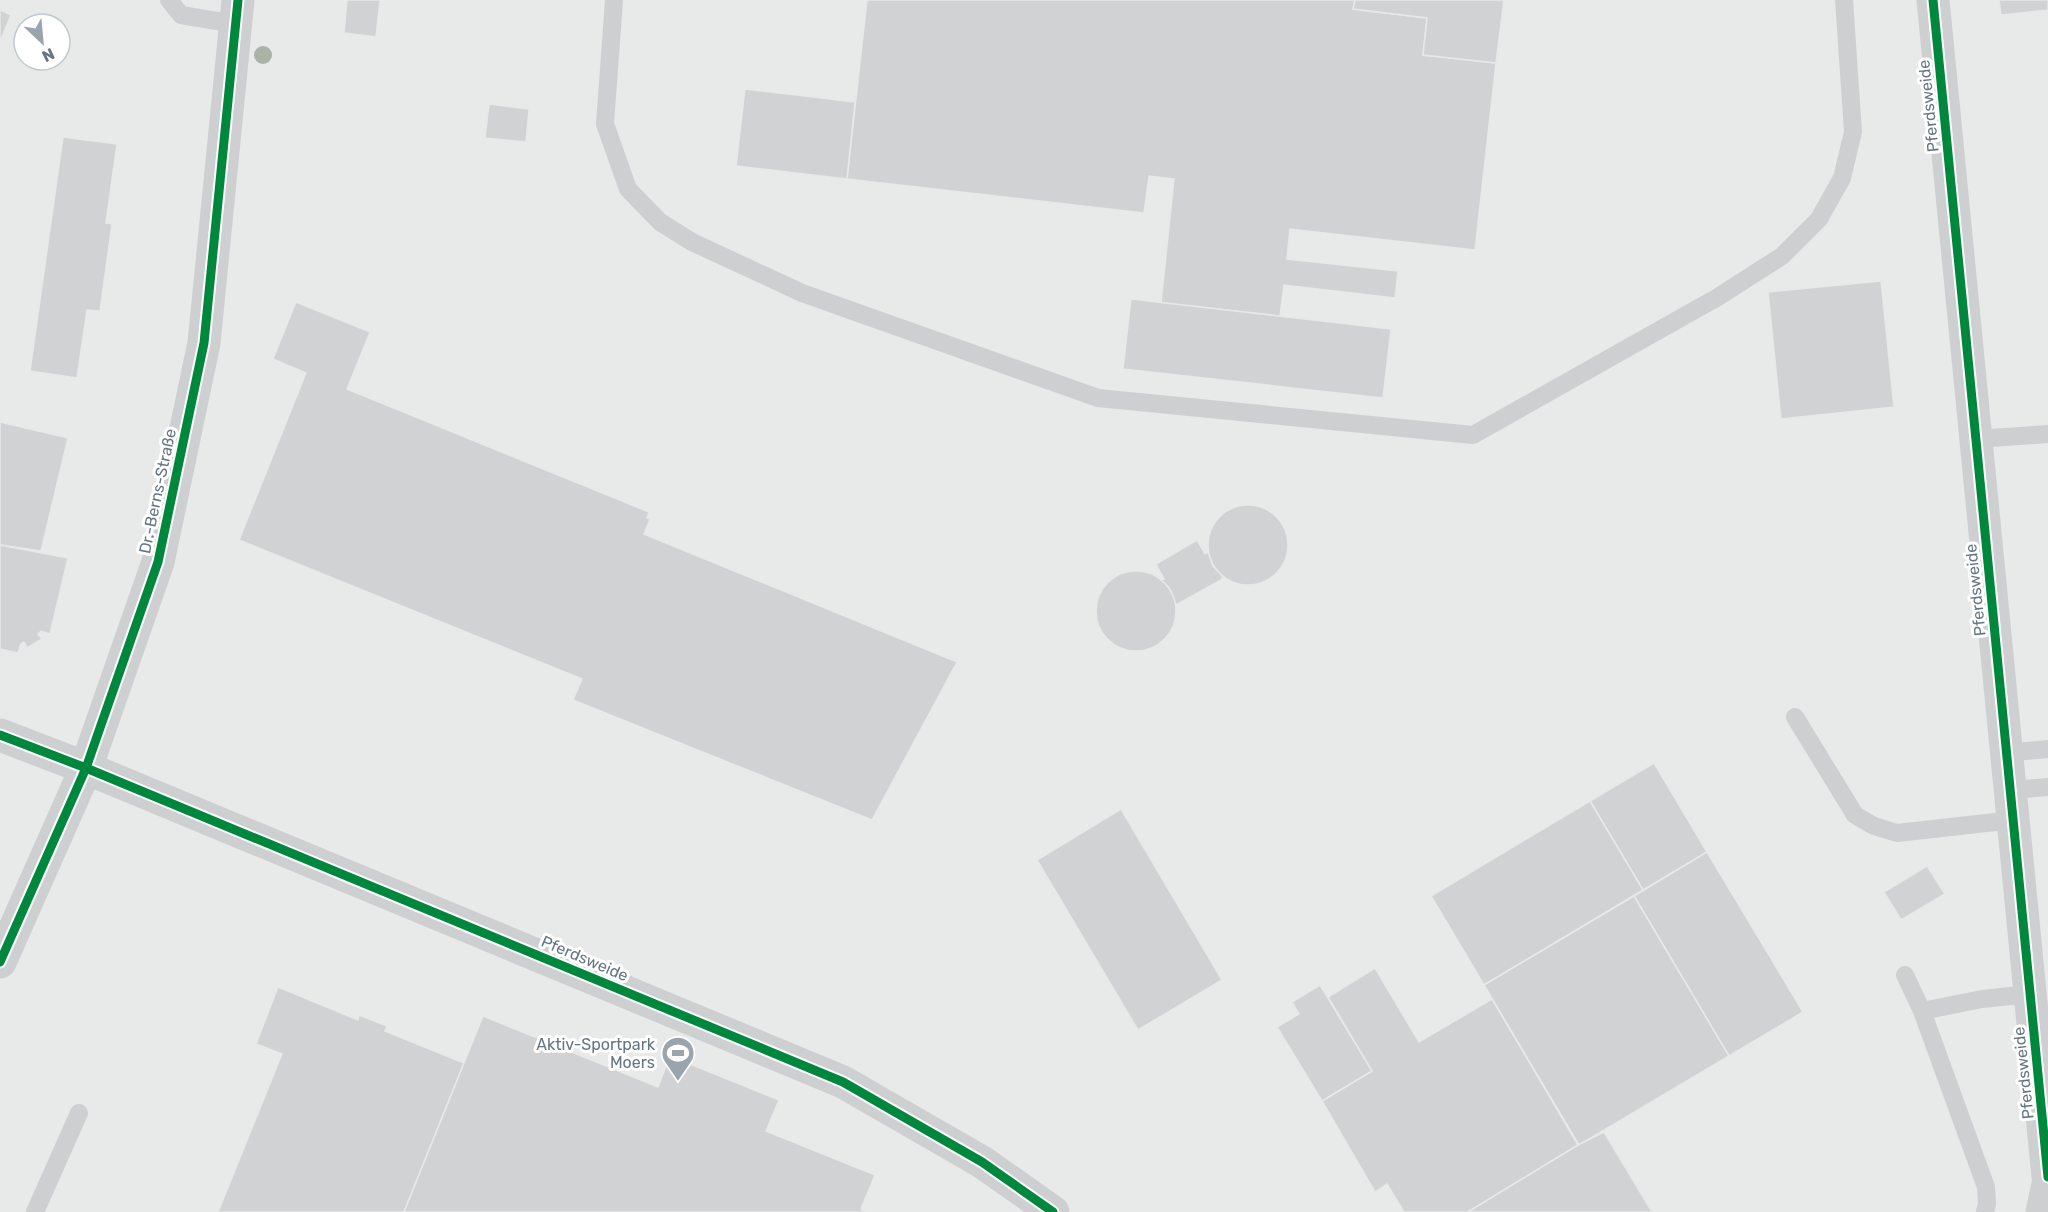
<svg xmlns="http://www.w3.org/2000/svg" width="2048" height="1212" viewBox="0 0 2048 1212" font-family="Rubik,sans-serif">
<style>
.built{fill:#e8e9e9;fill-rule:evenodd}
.building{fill:#d0d2d3;stroke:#e8e8e8;stroke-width:1.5}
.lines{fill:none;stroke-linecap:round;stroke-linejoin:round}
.service{stroke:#cecfd0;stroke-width:18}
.minor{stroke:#cecfd0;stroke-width:33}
.cycleway-casing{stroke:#fff;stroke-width:13}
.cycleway{stroke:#00873e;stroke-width:9}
.tree{fill:#a9b3a7}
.labels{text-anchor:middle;stroke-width:6;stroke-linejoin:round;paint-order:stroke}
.street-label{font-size:16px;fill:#657683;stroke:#fff}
.poi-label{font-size:16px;fill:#657683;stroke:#fff;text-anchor:end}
</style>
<rect width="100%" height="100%" fill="#f9f9f9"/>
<path class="built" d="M 0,0 L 2048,0 L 2048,1212 L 0,1212 ZM 24,24 L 60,24 L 60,60 L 24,60 Z"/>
<g class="building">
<path d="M 347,0 L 380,0 L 376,37 L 344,33 Z"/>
<path d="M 867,0 L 1355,0 L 1353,9 L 1427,18 L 1423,55 L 1496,63 L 1475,250 L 1290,229 L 1287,259 L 1398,271 L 1395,298 L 1284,285 L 1280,316 L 1161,303 L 1174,179 L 1149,176 L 1144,213 L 847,179 Z"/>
<path d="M 1355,0 L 1504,0 L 1496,63 L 1423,55 L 1427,18 L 1353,9 Z"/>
<path d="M 1999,0 L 2048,0 L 2048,10 L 2001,15 Z"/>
<path d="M 0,10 L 11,15 L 0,42 Z"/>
<path d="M 745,89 L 855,102 L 847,179 L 736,166 Z"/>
<path d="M 489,104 L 529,109 L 526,142 L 485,138 Z"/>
<path d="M 63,137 L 117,144 L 106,223 L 112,224 L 100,311 L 87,310 L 77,378 L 30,371 Z"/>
<path d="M 1881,281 L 1894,407 L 1781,419 L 1768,292 Z"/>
<path d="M 1131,299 L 1391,329 L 1383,398 L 1123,369 Z"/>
<path d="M 296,302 L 370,332 L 347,389 L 649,512 L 647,518 L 650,519 L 644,534 L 957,662 L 872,820 L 573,700 L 582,679 L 239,540 L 306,373 L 273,359 Z"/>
<path d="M 0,422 L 68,438 L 41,551 L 0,545 Z"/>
<circle cx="1248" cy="545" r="40"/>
<path d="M 1197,540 L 1205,554 L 1208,552 L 1213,566 L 1223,577 L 1221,580 L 1176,605 L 1169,588 L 1161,580 L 1164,579 L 1156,564 Z"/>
<path d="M 0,545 L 68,558 L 50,634 L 41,631 L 38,634 L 42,639 L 27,648 L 24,642 L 21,644 L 18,653 L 0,649 Z"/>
<circle cx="1136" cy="611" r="40"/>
<path d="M 1654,763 L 1707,852 L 1643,890 L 1590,801 Z"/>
<path d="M 1590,801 L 1643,890 L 1484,985 L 1431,896 Z"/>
<path d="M 1121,809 L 1222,980 L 1138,1030 L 1037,860 Z"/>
<path d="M 1707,852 L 1803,1012 L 1729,1056 L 1634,896 Z"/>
<path d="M 1927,866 L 1945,894 L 1901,920 L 1884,892 Z"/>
<path d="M 1634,896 L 1729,1056 L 1579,1145 L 1484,985 Z"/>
<path d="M 1375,968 L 1419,1042 L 1492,999 L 1578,1145 L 1468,1212 L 1404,1212 L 1387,1184 L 1375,1192 L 1322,1101 L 1372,1071 L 1328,997 Z"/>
<path d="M 1320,985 L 1372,1071 L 1322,1101 L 1277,1027 L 1299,1014 L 1292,1002 Z"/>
<path d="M 278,987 L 358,1020 L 359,1015 L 387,1026 L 385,1031 L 464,1063 L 404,1212 L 218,1212 L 282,1054 L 256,1044 Z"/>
<path d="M 483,1016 L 658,1087 L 670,1056 L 779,1100 L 766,1131 L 875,1175 L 861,1209 L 866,1212 L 404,1212 Z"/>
<path d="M 1604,1132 L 1652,1212 L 1468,1212 L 1578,1145 Z"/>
</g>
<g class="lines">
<g class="service">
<path d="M 169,0 L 181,15 L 235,24"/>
<path d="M 614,0 L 605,124 L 628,189 L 660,222 L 692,242 L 802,293 L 1098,398 L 1473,435 L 1718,297 L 1782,256 L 1819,219 L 1842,178 L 1853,132 L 1844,0"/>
<path d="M 1976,439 L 2048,434"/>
<path d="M 1795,717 L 1855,815 L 1874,826 L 1897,833 L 2013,820"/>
<path d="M 2006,753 L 2048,749"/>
<path d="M 2010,790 L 2048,787"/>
<path d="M 1905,975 L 1922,1011 L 1986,1187 L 1987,1204 L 1985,1212"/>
<path d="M 1922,1011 L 1982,999 L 2030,994"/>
<path d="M 35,1212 L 79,1113"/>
</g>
<g class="minor">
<path d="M 1933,0 L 2048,1177"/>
<path d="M 0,735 L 86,768 L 843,1082 L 982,1162 L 1053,1212"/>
<path d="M 0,962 L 86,768 L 158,562 L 204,343 L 238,0"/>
<path d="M 2042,1212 L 2048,1184"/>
</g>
<g class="cycleway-casing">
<g id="cycleway">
<path d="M 1933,0 L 2048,1177"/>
<path d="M 0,735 L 86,768 L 843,1082 L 982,1162 L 1053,1212"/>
<path d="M 0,962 L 86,768 L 158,562 L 204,343 L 238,0"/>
</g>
</g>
<use href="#cycleway" class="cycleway"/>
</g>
<circle class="tree" cx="263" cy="55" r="9"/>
<defs>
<g id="stadium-pin" transform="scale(1.725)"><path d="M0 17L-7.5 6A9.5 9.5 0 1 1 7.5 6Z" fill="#99a4ac" stroke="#fff"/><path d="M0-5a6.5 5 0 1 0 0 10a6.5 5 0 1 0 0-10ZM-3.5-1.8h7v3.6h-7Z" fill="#fff"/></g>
</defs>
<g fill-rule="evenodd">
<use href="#stadium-pin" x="678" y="1053"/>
</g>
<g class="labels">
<g class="street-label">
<text transform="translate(1928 106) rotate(-96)" y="6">Pferdsweide</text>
<text transform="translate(157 491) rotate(-78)" y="6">Dr.-Berns-Straße</text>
<text transform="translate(1975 590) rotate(-96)" y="6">Pferdsweide</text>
<text transform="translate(585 958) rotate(23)" y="6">Pferdsweide</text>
<text transform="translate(2023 1073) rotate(-96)" y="6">Pferdsweide</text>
</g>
<g class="poi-label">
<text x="655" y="1050">Aktiv-Sportpark<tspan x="655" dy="18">Moers</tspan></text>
</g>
</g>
<g transform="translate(42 42) rotate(154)"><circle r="28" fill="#ffffff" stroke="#c1c8cd" stroke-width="1.5"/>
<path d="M0-4.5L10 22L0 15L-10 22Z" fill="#99a4ac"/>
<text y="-9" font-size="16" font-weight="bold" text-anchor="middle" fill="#657683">N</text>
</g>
</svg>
